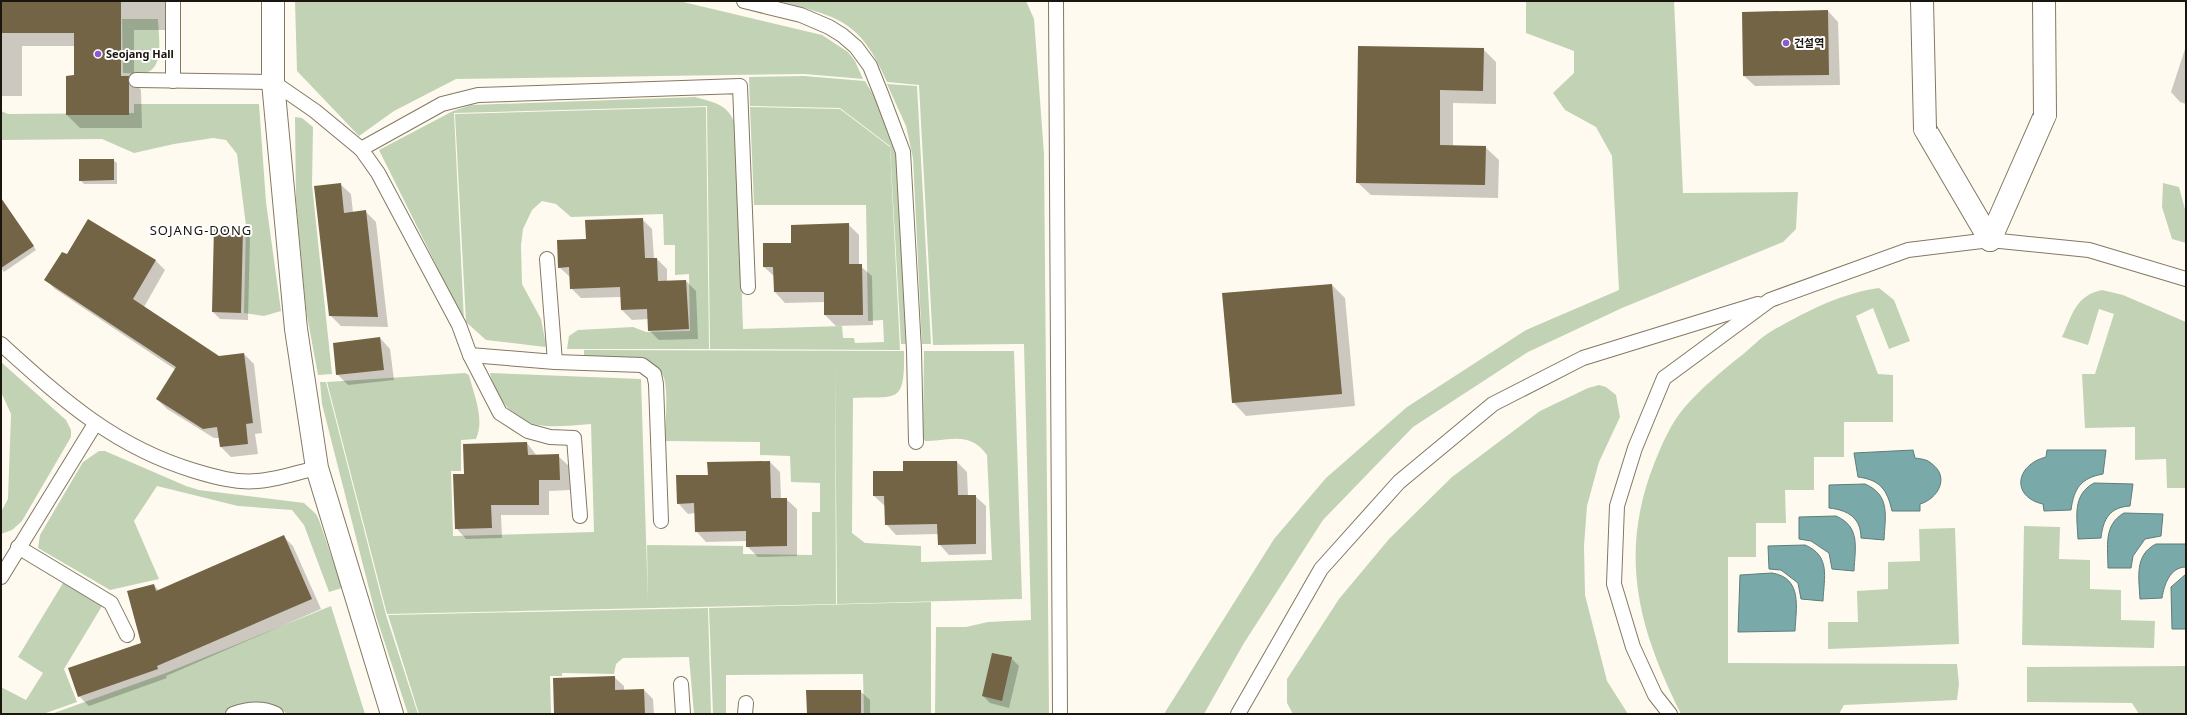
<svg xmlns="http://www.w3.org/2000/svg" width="2187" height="715" viewBox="0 0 2187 715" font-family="'Noto Sans','Noto Sans KR',sans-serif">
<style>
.green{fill:#c1d3b4}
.water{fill:#7aa9aa;stroke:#5d7d7b}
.shadow{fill:#0003}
.building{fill:#726444}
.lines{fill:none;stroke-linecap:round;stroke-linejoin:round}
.service-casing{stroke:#837962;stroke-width:16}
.tertiary-casing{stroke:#837962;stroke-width:24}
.service{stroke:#fff;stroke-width:14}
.tertiary{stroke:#fff;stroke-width:22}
.tertiary-bridge-casing{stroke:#837962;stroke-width:24;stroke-linecap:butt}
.tertiary-bridge{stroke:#fff;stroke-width:22}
.poi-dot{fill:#895ad4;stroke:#fff;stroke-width:1.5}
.labels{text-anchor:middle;stroke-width:4;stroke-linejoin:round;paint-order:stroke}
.poi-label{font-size:11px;font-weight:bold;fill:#1a160d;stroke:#fff;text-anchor:start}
.quarter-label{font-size:13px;letter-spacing:1px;fill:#1a160d;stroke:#fff}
</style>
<rect width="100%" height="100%" fill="#fffaf0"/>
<g class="green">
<path d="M 295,1 L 679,1 L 822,35 L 848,52 L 855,61 L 863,79 L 805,74 L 456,79 L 394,111 L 359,136 L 297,71 Z"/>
<path d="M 778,1 L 1026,1 L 1034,19 L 1044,154 L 1049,714 L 935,714 L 936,627 L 966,627 L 988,622 L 1031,620 L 1024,344 L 933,345 L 919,85 L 887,82 C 860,20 839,17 778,1 Z"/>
<path d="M 1526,1 L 1674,1 L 1683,193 L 1798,192 L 1796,229 L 1783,242 L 1622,308 L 1528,352 L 1413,427 L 1323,520 L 1244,643 L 1204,714 L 1164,714 L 1274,539 L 1326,478 L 1407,407 L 1526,330 L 1619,290 L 1612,156 L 1596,127 L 1565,110 L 1553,93 L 1574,73 L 1574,51 L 1526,33 Z"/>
<path d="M 122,19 L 158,19 C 158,33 165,65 148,72 C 141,75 130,73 123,73 Z"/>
<path d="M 804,76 L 865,81 L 878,103 L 898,152 L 906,344 L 901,344 L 890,146 L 840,108 L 750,106 L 749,77 Z"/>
<path d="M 887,84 L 917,86 L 931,344 L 922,344 L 913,158 L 906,126 Z"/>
<path d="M 695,97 C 716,103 728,104 736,126 L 743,329 L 842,326 L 843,338 L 854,338 L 855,343 L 884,342 L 883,320 L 868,321 L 866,205 L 754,205 L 750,107 L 840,109 L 890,147 L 900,350 L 710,349 L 707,106 L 454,113 L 464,321 L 379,150 L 453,111 L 471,105 Z"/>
<path d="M 134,104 L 259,104 L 266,202 L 281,311 L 264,316 L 244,313 L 246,226 L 237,154 L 226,140 L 213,138 L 174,144 L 134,153 L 102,139 L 1,140 L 1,111 L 8,114 L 134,113 Z"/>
<path d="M 706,107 L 709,349 L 567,349 L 569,336 L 578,330 L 633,327 L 646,332 L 690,331 L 689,274 L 675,275 L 675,245 L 664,245 L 663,214 L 571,217 L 556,204 L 542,201 L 532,210 L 523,229 L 521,245 L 522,284 L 541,319 L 546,345 L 545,347 L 486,340 L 466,322 L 455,114 Z"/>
<path d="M 295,117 L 302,118 L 313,127 L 312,185 L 332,374 L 318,375 L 306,310 L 296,201 Z"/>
<path d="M 2163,183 L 2179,187 L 2186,213 L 2186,243 L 2172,239 L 2162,207 Z"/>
<path d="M 1879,288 L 1894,300 L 1910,341 L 1889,349 L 1873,308 L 1856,316 L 1878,374 L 1893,375 L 1893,422 L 1844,422 L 1844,457 L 1814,457 L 1814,490 L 1785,490 L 1786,523 L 1756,523 L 1756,557 L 1728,557 L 1728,663 L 1957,664 L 1959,684 L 1957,700 L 1844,705 L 1839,714 L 1681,714 C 1639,630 1618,556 1654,464 C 1661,446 1671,423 1684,408 C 1700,389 1722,371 1742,355 C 1751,348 1760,338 1770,332 C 1803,313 1841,293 1879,288 Z"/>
<path d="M 2102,290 L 2123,295 L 2186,322 L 2186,488 L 2167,488 L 2166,459 L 2135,460 L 2135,427 L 2085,428 L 2082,374 L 2095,374 L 2114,314 L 2099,309 L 2088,345 L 2062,337 C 2073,314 2075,296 2102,290 Z"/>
<path d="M 584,350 L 904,351 C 905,405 898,396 853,398 L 852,533 L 865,543 L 921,546 L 921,562 L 992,560 L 987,455 C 970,432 953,440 928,441 L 925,441 L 923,437 L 924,351 L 1014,351 L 1022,599 L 837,604 L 835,361 L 836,604 L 387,614 L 327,382 L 465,373 L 469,375 C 474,396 485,418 476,439 L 461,440 L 461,471 L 451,471 L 453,536 L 594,532 L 591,424 C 574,425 554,428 538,425 C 513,421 495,397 490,373 L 641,379 L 648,602 L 647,545 L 743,546 L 743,554 L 812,555 L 812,512 L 820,512 L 820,483 L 791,482 L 790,456 L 760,455 L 760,442 L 665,441 C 665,422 668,401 665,382 C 661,352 607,359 584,358 Z"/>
<path d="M 1,362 L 66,420 L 71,430 L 71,437 L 22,521 L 12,530 L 1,534 L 1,512 L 8,499 L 11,414 L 1,392 Z"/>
<path d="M 320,382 L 326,382 L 386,615 L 418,714 L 408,714 L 376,616 L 322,404 Z"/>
<path d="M 1599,385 L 1606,387 L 1616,395 L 1620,417 L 1599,462 L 1587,506 L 1584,546 L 1585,595 L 1607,681 L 1628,714 L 1293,714 L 1287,703 L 1287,679 L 1339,599 L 1389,539 L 1452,477 L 1540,411 L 1588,388 Z"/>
<path d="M 99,451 L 105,451 L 186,486 L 199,490 L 304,503 L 316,514 L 319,520 L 342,588 L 329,592 L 304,525 L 292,510 L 238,506 L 157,486 L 134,521 L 159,579 L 110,590 L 38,548 L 40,535 L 83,462 Z"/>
<path d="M 2024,526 L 2060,527 L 2059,559 L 2090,560 L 2090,589 L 2121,590 L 2121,620 L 2155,621 L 2154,648 L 2022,645 Z"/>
<path d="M 1955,528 L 1959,644 L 1828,649 L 1828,622 L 1858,622 L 1857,591 L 1888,589 L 1888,562 L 1920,561 L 1919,529 Z"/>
<path d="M 63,583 L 102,606 L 64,669 L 77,702 L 43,714 L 1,714 L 1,687 L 26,700 L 43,673 L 18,657 Z"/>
<path d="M 931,602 L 931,714 L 864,714 L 863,674 L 726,675 L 726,714 L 713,714 L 709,608 Z"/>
<path d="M 331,606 L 365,714 L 288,714 L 276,707 L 243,705 L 222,714 L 51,714 L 166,673 Z"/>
<path d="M 708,608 L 711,714 L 694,714 L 689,657 L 623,658 L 616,664 L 614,674 L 562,673 L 562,676 L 550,676 L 551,714 L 419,714 L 388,615 Z"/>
<path d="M 2186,666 L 2186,714 L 2139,714 L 2132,703 L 2027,702 L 2027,667 Z"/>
</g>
<g class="water">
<path d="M 1913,450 L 1915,458 C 1921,459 1927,459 1932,464 C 1950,477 1938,499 1920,504 L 1920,511 L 1892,511 C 1887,489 1880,480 1858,477 L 1854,453 Z"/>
<path d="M 2047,450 L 2106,450 L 2103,474 C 2081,478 2074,488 2071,510 L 2044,511 L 2043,504 C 2011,497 2015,465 2046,457 Z"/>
<path d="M 2094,483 L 2133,484 L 2130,506 C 2110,507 2103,519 2101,538 L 2078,539 C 2077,517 2072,495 2094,483 Z"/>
<path d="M 1865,484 C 1891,495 1885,517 1884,540 L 1861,538 C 1861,518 1848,510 1829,508 L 1829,485 Z"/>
<path d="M 2124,513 L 2163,514 L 2161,536 L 2145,539 L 2133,556 L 2131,568 L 2108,568 C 2108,547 2103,525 2124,513 Z"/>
<path d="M 1836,516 C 1861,527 1855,548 1854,571 L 1832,569 L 1829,553 L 1811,541 L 1799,539 L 1799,517 Z"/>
<path d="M 2156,544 L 2186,544 L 2186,567 C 2170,567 2164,585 2162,598 L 2140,599 C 2139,578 2134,555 2156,544 Z"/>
<path d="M 1805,545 C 1831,556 1824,577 1823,601 L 1801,599 L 1798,583 L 1781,570 L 1769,569 L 1768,546 Z"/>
<path d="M 1772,573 C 1803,578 1796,608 1795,631 L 1738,632 L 1740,575 Z"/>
<path d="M 2186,574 L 2186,629 L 2172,629 L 2171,587 Z"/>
</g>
<g class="shadow">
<path d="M 1,1 L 171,1 L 171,30 L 134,30 L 134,82 L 141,90 L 142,128 L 80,128 L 67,115 L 75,76 L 75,46 L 22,46 L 22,96 L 1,96 Z"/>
<path d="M 1828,11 L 1838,22 L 1840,85 L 1755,86 L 1744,76 Z"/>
<path d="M 2186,46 L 2186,104 L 2180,102 L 2171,92 Z"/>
<path d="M 1359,47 L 1483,49 L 1496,62 L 1496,104 L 1453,103 L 1453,147 L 1485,147 L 1499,160 L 1498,198 L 1371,195 L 1357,182 Z"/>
<path d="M 113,160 L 117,163 L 117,184 L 84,184 L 80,180 Z"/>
<path d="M 340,184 L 351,194 L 353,213 L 365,211 L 376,222 L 388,327 L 341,326 L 330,315 Z"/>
<path d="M 1,198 L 36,250 L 4,272 L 1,268 Z"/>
<path d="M 642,219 L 652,229 L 654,259 L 657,259 L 667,269 L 667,281 L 686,281 L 696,291 L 698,339 L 659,340 L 649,330 L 649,319 L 632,320 L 622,310 L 621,297 L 581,298 L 571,288 L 570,277 L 559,267 L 587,240 Z"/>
<path d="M 848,224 L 859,235 L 859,265 L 872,276 L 873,325 L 836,326 L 825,315 L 825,302 L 785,303 L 775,292 L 775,277 L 764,267 L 792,244 Z"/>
<path d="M 243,229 L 250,236 L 248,320 L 220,319 L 213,312 Z"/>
<path d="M 67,256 L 156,261 L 165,270 L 144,307 L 218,357 L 244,354 L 254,364 L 262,433 L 255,434 L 258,454 L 231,457 L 221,447 L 220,438 L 214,438 L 167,409 L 157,399 L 176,370 L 55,289 L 45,279 Z"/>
<path d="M 1332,285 L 1345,298 L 1355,406 L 1246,416 L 1233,402 Z"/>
<path d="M 380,338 L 390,349 L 394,380 L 348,385 L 337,374 Z"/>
<path d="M 527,443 L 537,456 L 558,456 L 569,466 L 570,490 L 549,491 L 549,515 L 501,515 L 502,538 L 466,539 L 456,528 L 465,475 Z"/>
<path d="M 770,462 L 780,472 L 781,499 L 786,499 L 797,509 L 797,556 L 758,557 L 747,546 L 747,541 L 706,542 L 696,531 L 695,513 L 688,514 L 678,503 L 709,476 Z"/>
<path d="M 957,462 L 967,472 L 968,496 L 975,496 L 986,506 L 986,554 L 949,555 L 939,544 L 938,534 L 896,535 L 886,524 L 885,506 L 874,496 L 904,472 Z"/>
<path d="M 284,537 L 293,546 L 321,609 L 166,676 L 167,678 L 89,706 L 79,696 L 142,644 L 154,585 L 159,591 Z"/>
<path d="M 1011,658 L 1019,666 L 1009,708 L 990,703 L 983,696 Z"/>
<path d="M 614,677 L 624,686 L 624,690 L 644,690 L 653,699 L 654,714 L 555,714 Z"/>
<path d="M 860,691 L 870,700 L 870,714 L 784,714 L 808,714 Z"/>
</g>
<g class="building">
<path d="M 1,1 L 121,1 L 121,76 L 129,76 L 129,115 L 66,115 L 66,76 L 74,75 L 74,33 L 1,33 Z"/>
<path d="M 1828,10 L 1829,75 L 1743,76 L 1742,12 Z"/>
<path d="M 1358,46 L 1484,48 L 1483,91 L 1440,90 L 1440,145 L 1486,146 L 1485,185 L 1356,183 Z"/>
<path d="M 79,159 L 114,159 L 114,180 L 79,181 Z"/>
<path d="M 341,183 L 344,213 L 366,210 L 378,317 L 329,316 L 314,186 Z"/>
<path d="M 1,198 L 34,246 L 1,268 Z"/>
<path d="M 643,218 L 645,258 L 657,258 L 658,281 L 686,280 L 689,329 L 648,331 L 647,309 L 621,310 L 620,287 L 570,289 L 569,267 L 558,268 L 557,240 L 586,239 L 585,220 Z"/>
<path d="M 88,219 L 156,260 L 133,299 L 219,356 L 244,353 L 253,423 L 246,424 L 248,444 L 220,447 L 217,427 L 203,429 L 156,399 L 176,367 L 44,280 L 62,252 L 67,254 Z"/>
<path d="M 849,223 L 849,264 L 862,264 L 863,315 L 824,315 L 824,292 L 774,292 L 773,267 L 763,267 L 763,243 L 791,243 L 791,225 Z"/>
<path d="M 214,227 L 243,228 L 241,313 L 212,312 Z"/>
<path d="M 1332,284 L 1342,394 L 1232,403 L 1222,293 Z"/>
<path d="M 380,337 L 384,370 L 336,375 L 333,343 Z"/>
<path d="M 527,442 L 528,455 L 559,454 L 560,480 L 539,480 L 539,505 L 491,505 L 492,528 L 455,529 L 453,474 L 464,474 L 463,444 Z"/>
<path d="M 770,461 L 771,498 L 787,498 L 787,546 L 746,547 L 746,531 L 695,532 L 694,503 L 677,504 L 676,475 L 708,475 L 707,462 Z"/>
<path d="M 903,461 L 957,461 L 958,495 L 976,495 L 976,544 L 938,545 L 937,524 L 885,525 L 884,496 L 873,496 L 873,471 L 903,471 Z"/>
<path d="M 284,535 L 312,599 L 157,666 L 158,669 L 78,697 L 68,668 L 141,643 L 127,591 L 154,584 L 156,591 Z"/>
<path d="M 992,653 L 1012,657 L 1002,701 L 982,696 Z"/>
<path d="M 615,676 L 615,690 L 644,689 L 645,714 L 554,714 L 553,678 Z"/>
<path d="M 806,690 L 861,690 L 861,714 L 807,714 Z"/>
</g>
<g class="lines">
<g class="service-casing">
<g id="service">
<path d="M 744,1 L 801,15 L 829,27 L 842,35 L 856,47 L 870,66 L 882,96 L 903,152 L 914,350 L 916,442"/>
<path d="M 1056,1 L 1060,714"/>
<path d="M 136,80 L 273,82 L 315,111 L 361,149 L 378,173 L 459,325 L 470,355 L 555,362 L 642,365 L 654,374 L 656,384 L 661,521"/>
<path d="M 173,81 L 173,1"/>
<path d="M 361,149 L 442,104 L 478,95 L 740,86 L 748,287"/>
<path d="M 547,259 L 555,362"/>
<path d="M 1,344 C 62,399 114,447 195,471 C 215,477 236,483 257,481 C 277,480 298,472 317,468"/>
<path d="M 470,355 L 500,413 L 528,431 L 550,437 L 574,438 L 580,516"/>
<path d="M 18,547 L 111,603 L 127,635"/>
<path d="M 1,577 L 95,424"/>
<path d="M 681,684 L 683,714"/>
<path d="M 233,714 C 247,709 262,707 276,714"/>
<path d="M 745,714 L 746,703"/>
<path d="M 1238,714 L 1321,569 L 1399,482 L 1493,404 L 1583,358 L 1758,304"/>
<path d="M 1670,714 L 1655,695 L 1633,647 L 1614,584 L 1617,506 L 1635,448 L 1664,378 L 1770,300 L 1908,250 L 1990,240 L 2089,250 L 2186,279"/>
</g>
</g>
<g class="tertiary-casing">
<g id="tertiary">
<path d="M 273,1 L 273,82 L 296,329 L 317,468 L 392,714"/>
<path d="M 1925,129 L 1990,240"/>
<path d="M 1990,240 L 2045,115"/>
</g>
</g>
<use href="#service" class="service"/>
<use href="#tertiary" class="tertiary"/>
<g class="tertiary-bridge-casing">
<g id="tertiary-bridge">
<path d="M 1922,1 L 1925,129"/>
<path d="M 2044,1 L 2045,115"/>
</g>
</g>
<use href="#tertiary-bridge" class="tertiary-bridge"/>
</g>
<g class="poi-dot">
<circle cx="1786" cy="43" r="4"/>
<circle cx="98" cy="54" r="4"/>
</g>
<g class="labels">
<g class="poi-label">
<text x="1794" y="47">건설역</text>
<text x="106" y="58">Seojang Hall</text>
</g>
<g class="quarter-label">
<text x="201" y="235">SOJANG-DONG</text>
</g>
</g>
<rect width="2187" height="715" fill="none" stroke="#1a160d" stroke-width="4"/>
</svg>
